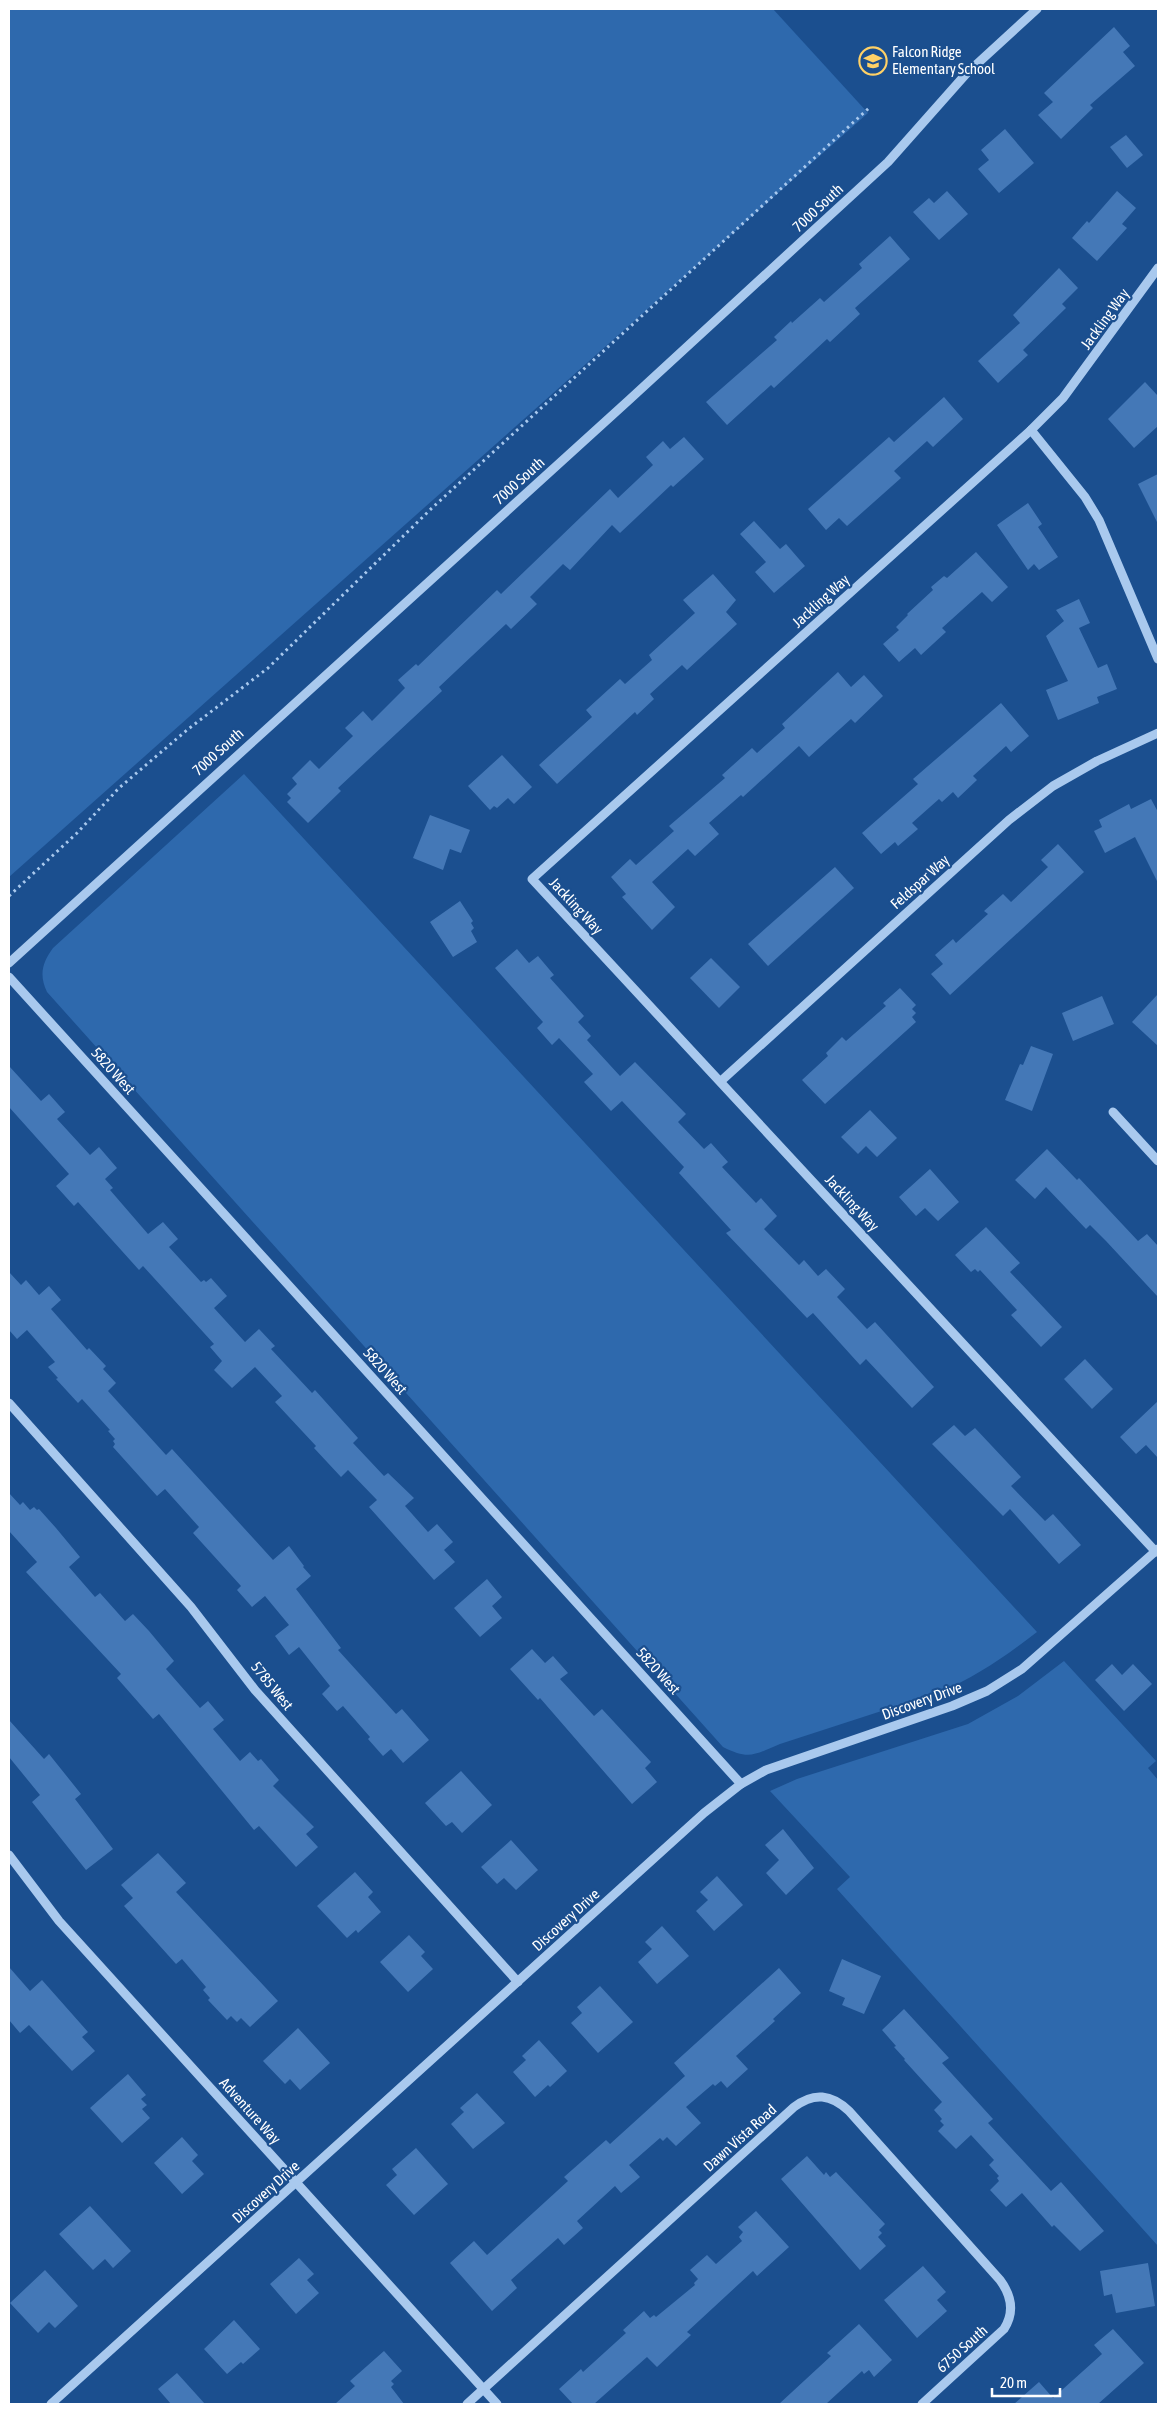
<svg xmlns="http://www.w3.org/2000/svg" width="1167" height="2413" viewBox="0 0 1167 2413" font-family="'Asap Condensed',sans-serif">
<style>
.green{fill:#2e69ad}
.building{fill:#4478b7}
.lines{fill:none;stroke-linecap:round;stroke-linejoin:round}
.path{stroke:#a9c9ee;stroke-width:3;stroke-dasharray:2.5 4;stroke-linecap:butt}
.minor{stroke:#a9c9ee;stroke-width:9}
.labels{text-anchor:middle;stroke-width:4.5;stroke-linejoin:round;paint-order:stroke}
.poi-label{font-size:15px;fill:#fff;stroke:#1b4f8f;text-anchor:start}
.street-label{font-size:15px;fill:#fff;stroke:#1b4f8f}
</style>
<rect width="100%" height="100%" fill="#1b4f8f"/>
<g class="green">
<path d="M 9,9 L 773,9 L 868,113 L 9,877 Z"/>
<path d="M 244,774 L 1037,1632 C 1006,1656 976,1677 940,1692 L 780,1744 C 754,1755 749,1760 723,1747 L 47,992 C 39,975 42,963 53,948 Z"/>
<path d="M 1064,1661 L 1156,1761 L 1148,1768 L 1158,1780 L 1158,2246 L 837,1889 L 850,1877 L 770,1791 L 797,1779 L 968,1724 L 1018,1696 Z"/>
</g>
<g class="building">
<path d="M 1114,27 L 1130,46 L 1123,52 L 1135,66 L 1090,105 L 1093,108 L 1061,139 L 1038,115 L 1053,102 L 1044,93 Z"/>
<path d="M 1005,129 L 1034,163 L 999,193 L 978,169 L 989,160 L 981,150 Z"/>
<path d="M 1126,135 L 1143,155 L 1127,168 L 1110,147 Z"/>
<path d="M 947,191 L 968,214 L 939,240 L 913,212 L 929,198 L 934,203 Z"/>
<path d="M 1117,191 L 1136,208 L 1122,224 L 1127,228 L 1097,261 L 1072,238 L 1087,221 L 1089,223 Z"/>
<path d="M 890,236 L 910,259 L 855,308 L 860,314 L 830,342 L 827,339 L 774,388 L 771,385 L 727,425 L 706,402 L 777,340 L 774,337 L 791,321 L 792,323 L 820,298 L 824,302 L 862,268 L 859,264 Z"/>
<path d="M 1059,268 L 1078,288 L 1062,304 L 1066,308 L 1023,350 L 1028,355 L 998,383 L 978,361 L 1020,323 L 1013,315 Z"/>
<path d="M 1145,382 L 1158,396 L 1158,426 L 1134,448 L 1108,419 Z"/>
<path d="M 944,397 L 963,419 L 933,447 L 927,441 L 894,471 L 901,478 L 847,526 L 839,518 L 826,530 L 808,509 L 889,437 L 894,442 Z"/>
<path d="M 684,437 L 704,459 L 673,487 L 671,485 L 620,533 L 612,525 L 570,570 L 563,564 L 530,597 L 537,604 L 511,629 L 506,624 L 439,687 L 442,691 L 338,788 L 341,791 L 308,823 L 287,802 L 291,798 L 287,794 L 297,784 L 292,778 L 310,760 L 319,769 L 353,736 L 345,728 L 363,711 L 372,721 L 405,688 L 398,680 L 416,664 L 418,666 L 497,590 L 501,594 L 610,489 L 618,498 L 653,465 L 646,457 L 663,441 L 670,449 Z"/>
<path d="M 1158,474 L 1158,524 L 1138,484 Z"/>
<path d="M 1028,503 L 1042,524 L 1038,527 L 1058,557 L 1039,570 L 1034,564 L 1028,570 L 997,525 Z"/>
<path d="M 754,521 L 780,549 L 786,544 L 805,566 L 774,593 L 755,572 L 766,562 L 740,534 Z"/>
<path d="M 976,552 L 1008,587 L 992,602 L 982,592 L 942,628 L 946,632 L 921,655 L 915,648 L 899,662 L 883,644 L 899,630 L 896,627 L 908,615 L 907,614 L 933,590 L 931,587 L 944,576 L 947,578 Z"/>
<path d="M 713,574 L 736,600 L 726,612 L 737,624 L 687,670 L 682,665 L 650,694 L 654,699 L 637,715 L 635,712 L 557,784 L 539,765 L 592,717 L 586,710 L 620,679 L 625,684 L 652,660 L 649,655 L 695,613 L 683,600 Z"/>
<path d="M 1079,599 L 1090,623 L 1079,628 L 1098,668 L 1107,664 L 1117,689 L 1097,697 L 1099,703 L 1058,720 L 1046,690 L 1068,681 L 1046,636 L 1064,621 L 1056,610 Z"/>
<path d="M 838,672 L 851,687 L 864,675 L 883,696 L 855,723 L 851,719 L 809,757 L 799,746 L 743,797 L 741,795 L 709,823 L 719,834 L 695,856 L 688,849 L 652,882 L 675,907 L 652,930 L 622,897 L 626,894 L 611,877 L 630,859 L 636,865 L 674,831 L 669,826 L 725,778 L 722,775 L 752,748 L 757,753 L 785,728 L 782,724 Z"/>
<path d="M 1001,703 L 1029,736 L 1011,752 L 1006,746 L 973,776 L 977,780 L 958,798 L 953,792 L 942,802 L 939,799 L 912,823 L 918,829 L 898,846 L 895,842 L 881,854 L 862,833 L 918,784 L 913,779 Z"/>
<path d="M 502,755 L 532,787 L 514,804 L 508,798 L 497,808 L 494,806 L 490,810 L 468,786 Z"/>
<path d="M 1151,799 L 1158,812 L 1158,883 L 1135,837 L 1105,853 L 1094,831 L 1102,827 L 1099,820 L 1129,804 L 1131,809 Z"/>
<path d="M 430,815 L 470,830 L 461,853 L 450,849 L 443,870 L 413,858 Z"/>
<path d="M 1058,844 L 1084,872 L 950,995 L 931,974 L 943,964 L 935,955 L 953,939 L 956,943 L 988,914 L 984,911 L 1003,894 L 1011,902 L 1048,867 L 1041,860 Z"/>
<path d="M 835,867 L 854,888 L 768,966 L 748,944 Z"/>
<path d="M 460,901 L 473,921 L 471,923 L 474,928 L 471,931 L 477,942 L 453,957 L 430,922 Z"/>
<path d="M 517,949 L 529,963 L 538,956 L 554,975 L 550,978 L 584,1016 L 578,1022 L 591,1036 L 587,1040 L 620,1076 L 635,1062 L 686,1114 L 678,1122 L 704,1149 L 711,1143 L 728,1162 L 722,1167 L 756,1203 L 761,1198 L 777,1216 L 764,1229 L 799,1265 L 804,1260 L 818,1276 L 826,1269 L 845,1289 L 837,1297 L 867,1329 L 875,1322 L 934,1387 L 912,1408 L 866,1359 L 860,1365 L 813,1313 L 807,1318 L 726,1233 L 731,1230 L 679,1173 L 684,1167 L 622,1101 L 611,1111 L 584,1082 L 593,1074 L 559,1038 L 552,1045 L 537,1028 L 543,1022 L 495,968 Z"/>
<path d="M 711,958 L 740,987 L 719,1008 L 690,978 Z"/>
<path d="M 900,988 L 916,1005 L 912,1009 L 916,1013 L 912,1017 L 916,1022 L 825,1104 L 802,1080 L 828,1056 L 826,1053 L 842,1037 L 846,1041 L 886,1006 L 883,1003 Z"/>
<path d="M 1158,994 L 1158,1046 L 1132,1022 Z"/>
<path d="M 1102,996 L 1114,1024 L 1073,1041 L 1062,1013 Z"/>
<path d="M 1031,1046 L 1053,1054 L 1032,1111 L 1005,1100 L 1020,1064 L 1023,1065 Z"/>
<path d="M 9,1066 L 41,1101 L 49,1094 L 65,1112 L 57,1119 L 90,1155 L 99,1147 L 117,1168 L 105,1179 L 113,1188 L 110,1190 L 148,1234 L 163,1222 L 178,1239 L 169,1247 L 201,1282 L 204,1280 L 206,1282 L 211,1278 L 227,1296 L 214,1308 L 245,1342 L 259,1329 L 275,1346 L 271,1349 L 312,1393 L 315,1390 L 358,1438 L 353,1443 L 384,1476 L 388,1473 L 414,1498 L 405,1506 L 428,1532 L 437,1524 L 453,1542 L 444,1550 L 455,1562 L 434,1580 L 369,1507 L 377,1500 L 348,1470 L 341,1477 L 314,1448 L 316,1446 L 275,1402 L 282,1396 L 255,1367 L 232,1388 L 214,1370 L 222,1361 L 210,1347 L 214,1344 L 143,1266 L 139,1270 L 78,1202 L 74,1206 L 56,1186 L 69,1174 L 9,1107 Z"/>
<path d="M 870,1110 L 897,1138 L 877,1157 L 866,1146 L 858,1154 L 841,1137 Z"/>
<path d="M 1047,1149 L 1077,1180 L 1079,1178 L 1138,1241 L 1147,1234 L 1158,1246 L 1158,1297 L 1106,1241 L 1090,1225 L 1086,1229 L 1046,1187 L 1035,1199 L 1015,1180 Z"/>
<path d="M 930,1169 L 959,1202 L 938,1221 L 925,1208 L 916,1216 L 899,1197 Z"/>
<path d="M 986,1227 L 1020,1263 L 1010,1272 L 1062,1327 L 1041,1347 L 1011,1315 L 1017,1310 L 980,1270 L 978,1272 L 975,1269 L 971,1272 L 955,1255 Z"/>
<path d="M 9,1272 L 21,1285 L 26,1280 L 39,1295 L 49,1286 L 61,1300 L 51,1309 L 87,1350 L 89,1348 L 106,1366 L 103,1369 L 116,1383 L 108,1391 L 166,1455 L 172,1449 L 273,1560 L 289,1546 L 304,1566 L 303,1567 L 311,1576 L 296,1589 L 341,1648 L 338,1650 L 396,1714 L 402,1709 L 429,1740 L 403,1763 L 391,1749 L 383,1756 L 368,1739 L 370,1737 L 343,1706 L 337,1711 L 322,1694 L 330,1686 L 299,1647 L 289,1655 L 275,1636 L 289,1625 L 265,1596 L 252,1607 L 237,1590 L 241,1586 L 193,1533 L 199,1527 L 165,1489 L 157,1496 L 113,1447 L 115,1444 L 113,1441 L 115,1439 L 108,1431 L 110,1430 L 82,1399 L 78,1403 L 56,1379 L 58,1378 L 48,1367 L 55,1362 L 27,1330 L 17,1339 L 9,1330 Z"/>
<path d="M 1085,1359 L 1113,1389 L 1092,1409 L 1064,1379 Z"/>
<path d="M 1158,1401 L 1158,1458 L 1146,1445 L 1136,1454 L 1120,1437 Z"/>
<path d="M 954,1425 L 965,1436 L 975,1428 L 1021,1477 L 1011,1486 L 1045,1521 L 1053,1514 L 1081,1545 L 1059,1564 L 1010,1509 L 1003,1516 L 932,1444 Z"/>
<path d="M 9,1493 L 20,1505 L 23,1502 L 30,1510 L 34,1507 L 37,1510 L 39,1509 L 56,1528 L 80,1557 L 69,1567 L 95,1597 L 100,1593 L 125,1621 L 133,1614 L 149,1631 L 174,1661 L 166,1669 L 200,1708 L 208,1701 L 224,1720 L 213,1729 L 240,1761 L 250,1752 L 258,1761 L 261,1759 L 279,1780 L 273,1786 L 314,1827 L 306,1834 L 318,1847 L 296,1867 L 259,1826 L 254,1830 L 159,1714 L 153,1719 L 117,1678 L 121,1674 L 26,1572 L 37,1562 L 9,1531 Z"/>
<path d="M 487,1579 L 502,1597 L 492,1606 L 502,1618 L 480,1637 L 454,1608 Z"/>
<path d="M 532,1649 L 545,1663 L 553,1656 L 568,1673 L 560,1679 L 594,1716 L 602,1709 L 651,1762 L 645,1768 L 657,1782 L 632,1804 L 540,1698 L 538,1700 L 510,1669 Z"/>
<path d="M 1112,1664 L 1122,1675 L 1133,1664 L 1152,1684 L 1124,1711 L 1095,1680 Z"/>
<path d="M 9,1720 L 44,1759 L 49,1754 L 81,1794 L 75,1799 L 113,1849 L 86,1870 L 32,1802 L 40,1795 L 9,1757 Z"/>
<path d="M 461,1771 L 492,1805 L 462,1833 L 452,1822 L 446,1826 L 425,1803 Z"/>
<path d="M 783,1829 L 814,1868 L 786,1895 L 766,1873 L 779,1860 L 765,1845 Z"/>
<path d="M 511,1840 L 538,1870 L 516,1890 L 504,1878 L 497,1884 L 481,1867 Z"/>
<path d="M 158,1853 L 186,1883 L 176,1892 L 278,2001 L 250,2027 L 241,2018 L 237,2022 L 231,2016 L 227,2020 L 208,2000 L 210,1998 L 203,1990 L 206,1987 L 182,1959 L 176,1964 L 124,1906 L 133,1898 L 121,1885 Z"/>
<path d="M 355,1872 L 373,1892 L 368,1897 L 381,1912 L 358,1933 L 356,1930 L 347,1938 L 317,1906 Z"/>
<path d="M 717,1876 L 743,1905 L 714,1931 L 696,1911 L 708,1900 L 700,1892 Z"/>
<path d="M 662,1926 L 689,1956 L 657,1984 L 638,1962 L 652,1949 L 645,1942 Z"/>
<path d="M 409,1935 L 425,1952 L 421,1956 L 433,1969 L 408,1992 L 380,1962 Z"/>
<path d="M 842,1959 L 881,1976 L 864,2014 L 842,2005 L 845,1998 L 829,1991 Z"/>
<path d="M 9,1967 L 30,1991 L 42,1980 L 88,2032 L 82,2037 L 95,2051 L 72,2071 L 29,2025 L 20,2033 L 9,2020 Z"/>
<path d="M 779,1968 L 801,1993 L 773,2019 L 775,2021 L 736,2056 L 748,2069 L 727,2088 L 721,2081 L 715,2086 L 713,2084 L 686,2107 L 701,2123 L 676,2146 L 667,2137 L 663,2141 L 660,2138 L 629,2165 L 640,2177 L 621,2193 L 615,2186 L 577,2221 L 583,2228 L 564,2245 L 558,2238 L 511,2280 L 517,2288 L 492,2311 L 450,2263 L 474,2241 L 487,2255 L 568,2181 L 564,2177 L 606,2140 L 610,2144 L 685,2076 L 674,2063 Z"/>
<path d="M 600,1986 L 633,2022 L 598,2053 L 571,2023 L 582,2013 L 577,2007 Z"/>
<path d="M 904,2009 L 949,2058 L 942,2063 L 993,2119 L 988,2123 L 1051,2191 L 1061,2182 L 1104,2231 L 1080,2251 L 1054,2225 L 1052,2227 L 1022,2193 L 1006,2207 L 990,2190 L 999,2181 L 997,2178 L 999,2176 L 989,2165 L 994,2160 L 971,2135 L 956,2149 L 938,2131 L 944,2125 L 940,2121 L 942,2119 L 934,2110 L 942,2102 L 904,2060 L 905,2059 L 894,2047 L 896,2046 L 882,2030 Z"/>
<path d="M 298,2028 L 330,2063 L 300,2090 L 290,2079 L 285,2084 L 263,2061 Z"/>
<path d="M 539,2040 L 567,2071 L 550,2087 L 548,2085 L 535,2097 L 513,2072 L 526,2060 L 522,2056 Z"/>
<path d="M 128,2074 L 146,2095 L 141,2099 L 147,2105 L 142,2109 L 150,2118 L 122,2143 L 90,2108 Z"/>
<path d="M 477,2093 L 505,2123 L 473,2149 L 451,2124 L 464,2112 L 460,2108 Z"/>
<path d="M 182,2137 L 198,2155 L 192,2161 L 204,2174 L 182,2194 L 154,2163 Z"/>
<path d="M 416,2148 L 448,2184 L 414,2215 L 386,2185 L 397,2175 L 392,2169 Z"/>
<path d="M 807,2156 L 824,2175 L 826,2172 L 830,2177 L 836,2172 L 885,2224 L 879,2230 L 882,2233 L 878,2237 L 886,2246 L 860,2270 L 781,2179 Z"/>
<path d="M 90,2206 L 131,2251 L 113,2268 L 105,2259 L 93,2270 L 59,2234 Z"/>
<path d="M 756,2211 L 789,2247 L 757,2276 L 753,2271 L 687,2332 L 691,2335 L 657,2367 L 647,2357 L 594,2404 L 573,2404 L 559,2389 L 581,2369 L 583,2372 L 626,2333 L 623,2330 L 644,2311 L 650,2318 L 654,2315 L 656,2317 L 695,2285 L 694,2283 L 698,2279 L 690,2270 L 707,2255 L 716,2264 L 742,2241 L 739,2237 L 743,2232 L 738,2227 Z"/>
<path d="M 299,2258 L 314,2274 L 307,2280 L 319,2293 L 296,2314 L 270,2284 Z"/>
<path d="M 1148,2263 L 1155,2306 L 1116,2313 L 1112,2294 L 1104,2296 L 1100,2271 Z"/>
<path d="M 923,2266 L 946,2292 L 937,2300 L 947,2311 L 917,2338 L 884,2300 Z"/>
<path d="M 45,2270 L 78,2306 L 55,2328 L 49,2322 L 38,2333 L 10,2303 Z"/>
<path d="M 234,2320 L 260,2349 L 243,2364 L 241,2362 L 227,2374 L 204,2349 Z"/>
<path d="M 859,2324 L 892,2360 L 874,2377 L 869,2370 L 864,2374 L 862,2371 L 826,2404 L 779,2404 L 831,2356 L 827,2353 Z"/>
<path d="M 1113,2329 L 1144,2363 L 1098,2404 L 1014,2404 L 1039,2382 L 1053,2398 L 1102,2354 L 1094,2345 Z"/>
<path d="M 384,2351 L 402,2371 L 391,2381 L 394,2384 L 391,2387 L 404,2404 L 335,2404 L 355,2386 L 350,2381 Z"/>
<path d="M 177,2373 L 205,2404 L 171,2404 L 158,2389 Z"/>
</g>
<g class="lines">
<path class="path" d="M 9,896 L 77,833 L 119,788 L 187,730 L 268,668 L 432,508 L 869,108"/>
<g class="minor">
<path d="M 1031,430 L 1085,497 L 1099,520 L 1158,659"/>
<path d="M 9,963 L 629,400 L 888,162 L 966,74 L 1037,9"/>
<path d="M 9,977 L 741,1784"/>
<path d="M 721,1081 L 1009,820 L 1053,786 L 1097,761 L 1158,733"/>
<path d="M 1113,1112 L 1158,1161"/>
<path d="M 9,1403 L 191,1607 L 255,1690 L 290,1729 L 518,1982"/>
<path d="M 1156,1552 L 532,879 L 1031,430 L 1063,398 L 1158,268"/>
<path d="M 9,1855 L 59,1921 L 497,2404"/>
<path d="M 51,2404 L 704,1813 L 741,1784 L 766,1770 L 952,1706 L 987,1691 L 1022,1669 L 1158,1549"/>
<path d="M 467,2404 L 794,2107 C 814,2092 831,2094 849,2111 L 1000,2280 C 1011,2295 1015,2312 1004,2329 L 922,2404"/>
</g>
</g>
<defs>
<g id="school-ring" transform="scale(1.4375)"><circle r="9.5" fill="#1b4f8f" stroke="#ffd166" stroke-width="1.5"/><path d="M0-5L7-2L0 1L-7-2ZM-4 1L0 2.5L4 1V4Q0 6-4 4Z" fill="#ffd166"/></g>
</defs>
<g fill-rule="evenodd">
<use href="#school-ring" x="873" y="61"/>
</g>
<g class="labels">
<g class="poi-label">
<text x="892" y="57">Falcon Ridge<tspan x="892" dy="17">Elementary School</tspan></text>
</g>
<g class="street-label">
<text transform="translate(818 208) rotate(-43)" y="5">7000 South</text>
<text transform="translate(1105 319) rotate(-54)" y="5">Jackling Way</text>
<text transform="translate(519 481) rotate(-42)" y="5">7000 South</text>
<text transform="translate(821 601) rotate(-42)" y="5">Jackling Way</text>
<text transform="translate(218 752) rotate(-42)" y="5">7000 South</text>
<text transform="translate(920 882) rotate(-42)" y="5">Feldspar Way</text>
<text transform="translate(576 906) rotate(47)" y="5">Jackling Way</text>
<text transform="translate(113 1071) rotate(48)" y="5">5820 West</text>
<text transform="translate(852 1203) rotate(47)" y="5">Jackling Way</text>
<text transform="translate(385 1371) rotate(48)" y="5">5820 West</text>
<text transform="translate(658 1671) rotate(48)" y="5">5820 West</text>
<text transform="translate(272 1686) rotate(51)" y="5">5785 West</text>
<text transform="translate(922 1701) rotate(-20)" y="5">Discovery Drive</text>
<text transform="translate(566 1920) rotate(-42)" y="5">Discovery Drive</text>
<text transform="translate(250 2111) rotate(48)" y="5">Adventure Way</text>
<text transform="translate(740 2138) rotate(-42)" y="5">Dawn Vista Road</text>
<text transform="translate(266 2192) rotate(-42)" y="5">Discovery Drive</text>
<text transform="translate(962 2349) rotate(-42)" y="5">6750 South</text>
</g>
</g>
<rect width="1167" height="2413" fill="none" stroke="#ffffff" stroke-width="20"/>
<path d="M992 2388v8h68v-8" fill="none" stroke="#ffffff" stroke-width="2.5"/>
<text x="1000" y="2388" font-size="15" fill="#ffffff" stroke="#1b4f8f" stroke-width="4" paint-order="stroke">20 m</text>
</svg>
